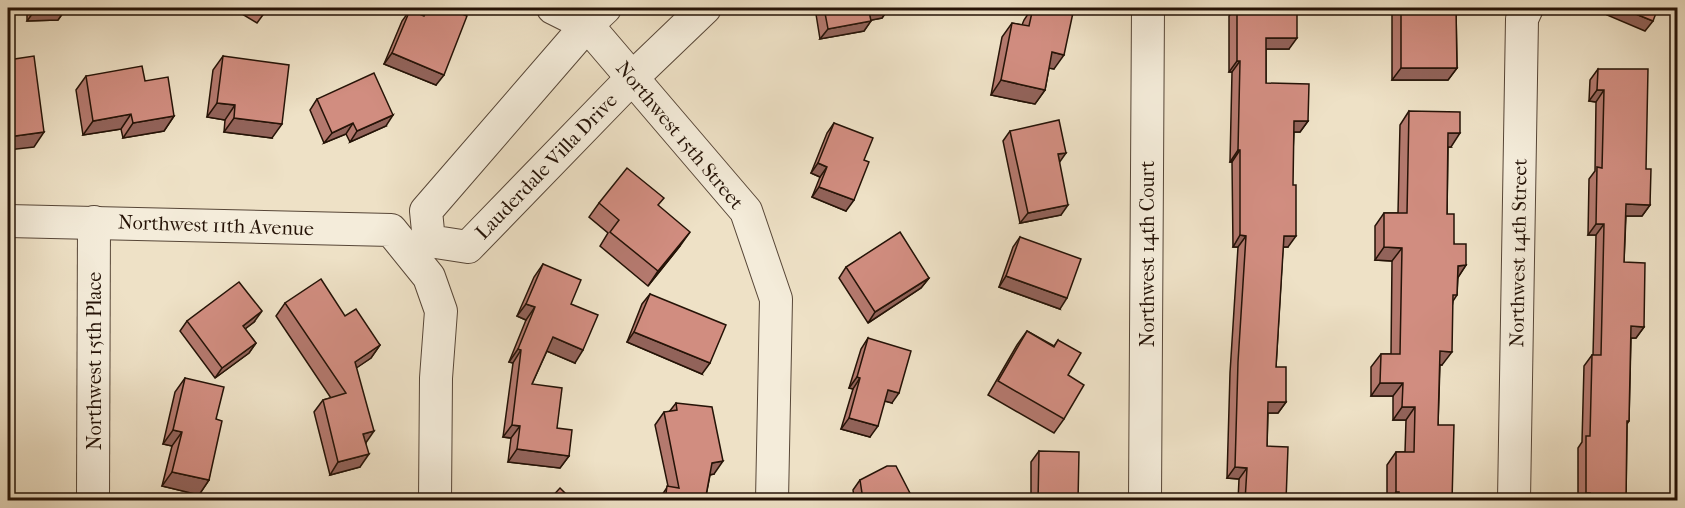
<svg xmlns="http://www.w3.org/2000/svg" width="1685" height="508" viewBox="0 0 1685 508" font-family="'IM FELL French Canon',serif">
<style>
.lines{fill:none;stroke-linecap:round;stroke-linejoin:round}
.minor-casing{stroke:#574637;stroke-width:34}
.minor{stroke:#f4ecda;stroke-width:32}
.wall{fill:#b4796e;stroke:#251307;stroke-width:1.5}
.shaded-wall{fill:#92635a;stroke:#251307;stroke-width:1.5}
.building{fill:#d18d80;stroke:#251307;stroke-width:1.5}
.labels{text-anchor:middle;stroke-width:4.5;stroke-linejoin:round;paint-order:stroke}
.street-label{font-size:20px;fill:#251307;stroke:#f4ecda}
</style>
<rect width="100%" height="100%" fill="#eee1c6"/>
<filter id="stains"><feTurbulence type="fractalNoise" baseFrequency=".00333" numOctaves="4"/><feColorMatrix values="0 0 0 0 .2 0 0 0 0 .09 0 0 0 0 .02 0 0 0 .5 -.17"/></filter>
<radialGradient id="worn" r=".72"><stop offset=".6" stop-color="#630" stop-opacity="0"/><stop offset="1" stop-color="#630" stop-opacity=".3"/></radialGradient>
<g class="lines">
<g class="minor-casing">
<g id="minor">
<path d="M 553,8 L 587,25 L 746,211 L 776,299 L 772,500"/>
<path d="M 605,8 L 587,25 L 426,211 L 429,241 L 468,247 L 632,78 L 705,8"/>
<path d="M 8,221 L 391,230 L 429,277 L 441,311 L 436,378 L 435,500"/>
<path d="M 93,500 L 94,222"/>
<path d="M 1145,500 L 1148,8"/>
<path d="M 1514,500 L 1522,19 L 1527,8"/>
</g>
</g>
<use href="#minor" class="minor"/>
</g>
<g class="wall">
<path d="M 27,8 L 65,8 L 65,10 L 58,20 L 27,21 Z"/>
<path d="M 232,8 L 268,8 L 257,23 Z"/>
<path d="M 426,8 L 448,8 L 436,85 L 384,64 L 402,21 L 410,10 L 421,15 Z"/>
<path d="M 815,8 L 889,8 L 882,18 L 871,20 L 864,31 L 820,39 Z"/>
<path d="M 1032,8 L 1074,8 L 1054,69 L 1049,68 L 1045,90 L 1035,104 L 991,95 L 1002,37 L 1012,23 L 1022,25 L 1024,20 Z"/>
<path d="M 1236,8 L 1297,8 L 1289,49 L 1266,49 L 1266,83 L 1308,121 L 1300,132 L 1294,132 L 1288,247 L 1283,247 L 1276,367 L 1286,402 L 1278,413 L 1268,413 L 1267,446 L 1286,501 L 1238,501 L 1239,479 L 1227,478 L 1230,373 L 1238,247 L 1233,247 L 1232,162 L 1230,162 L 1232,72 L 1229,72 L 1229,16 Z"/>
<path d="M 1398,8 L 1456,8 L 1457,68 L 1448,80 L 1392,80 L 1392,15 Z"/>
<path d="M 223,56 L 272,138 L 224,132 L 225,120 L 207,117 L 213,70 Z"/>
<path d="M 1598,69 L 1646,169 L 1650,205 L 1642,216 L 1626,216 L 1624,262 L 1644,327 L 1636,338 L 1631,338 L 1629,421 L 1627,424 L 1626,501 L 1578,501 L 1578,448 L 1582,442 L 1584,366 L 1592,355 L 1593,355 L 1596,235 L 1588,235 L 1589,179 L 1595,171 L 1596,102 L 1589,101 L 1590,80 Z"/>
<path d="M 86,76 L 145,81 L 174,116 L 164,131 L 123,138 L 121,129 L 83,135 L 76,90 Z"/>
<path d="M 317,99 L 386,126 L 350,142 L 346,134 L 324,143 L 310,110 Z"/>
<path d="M 1409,111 L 1451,147 L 1448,147 L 1447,214 L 1454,244 L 1466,265 L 1458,277 L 1457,295 L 1453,301 L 1442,365 L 1440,365 L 1438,425 L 1452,501 L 1387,501 L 1387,465 L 1396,452 L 1405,452 L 1406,420 L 1393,420 L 1393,396 L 1371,396 L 1371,367 L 1381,354 L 1391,354 L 1392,261 L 1375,260 L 1375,226 L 1384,213 L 1398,213 L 1400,125 Z"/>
<path d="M 834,123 L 864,160 L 846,211 L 812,197 L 820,177 L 811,173 L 827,133 Z"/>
<path d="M 1010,131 L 1059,162 L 1061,215 L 1020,223 L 1003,141 Z"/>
<path d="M 599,203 L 658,205 L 680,246 L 648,286 L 600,246 L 608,233 L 589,217 Z"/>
<path d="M 1020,237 L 1060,309 L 999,287 L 1013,247 Z"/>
<path d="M 543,264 L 571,304 L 575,363 L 547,351 L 532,384 L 557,428 L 569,456 L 560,468 L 508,462 L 511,438 L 503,437 L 513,363 L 509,362 L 526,320 L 517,316 L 534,277 Z"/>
<path d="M 846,267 L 929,278 L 921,288 L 868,323 L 839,278 Z"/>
<path d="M 650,294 L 702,374 L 627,342 L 642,304 Z"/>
<path d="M 285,303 L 345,316 L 380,345 L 371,358 L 356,368 L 366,443 L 360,467 L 330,475 L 314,412 L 323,400 L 331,398 L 276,316 Z"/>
<path d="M 187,321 L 254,322 L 245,329 L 256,343 L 249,353 L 215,378 L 180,331 Z"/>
<path d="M 1027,331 L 1054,346 L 1058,340 L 1068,375 L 1064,419 L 1054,433 L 988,395 L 1017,345 Z"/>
<path d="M 868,338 L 892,403 L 885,401 L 870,437 L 841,429 L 853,389 L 849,388 L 861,349 Z"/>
<path d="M 185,378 L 216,419 L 209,480 L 199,495 L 162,486 L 172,446 L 163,444 L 175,392 Z"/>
<path d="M 676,403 L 714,474 L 710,475 L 705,501 L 658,501 L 668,486 L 655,425 L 664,412 L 669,412 Z"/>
<path d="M 1039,451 L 1078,501 L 1031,501 L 1031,462 Z"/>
<path d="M 860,480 L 913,499 L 912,501 L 847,501 L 854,497 L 853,490 Z"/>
</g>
<g class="shaded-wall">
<path d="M 107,8 L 146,8 L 105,11 Z"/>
<path d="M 889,8 L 882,18 L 862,22 L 869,11 Z"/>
<path d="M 1612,8 L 1621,8 L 1653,21 L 1645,31 L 1607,15 Z"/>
<path d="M 35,10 L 65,10 L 58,20 L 27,21 Z"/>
<path d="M 871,21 L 864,31 L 820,39 L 828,29 Z"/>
<path d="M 1266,38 L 1297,38 L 1289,49 L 1259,49 Z"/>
<path d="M 1052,52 L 1064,55 L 1054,69 L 1042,67 Z"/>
<path d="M 392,53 L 444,75 L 436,85 L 384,64 Z"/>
<path d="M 1237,61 L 1240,61 L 1232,72 L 1229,72 Z"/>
<path d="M 1401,68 L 1457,68 L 1448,80 L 1392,80 Z"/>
<path d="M 1001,80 L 1045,90 L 1035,104 L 991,95 Z"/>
<path d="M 1597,90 L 1604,90 L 1596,102 L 1589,101 Z"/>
<path d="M 217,103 L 235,105 L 225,120 L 207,117 Z"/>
<path d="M 131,114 L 121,129 L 83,135 L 93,121 Z"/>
<path d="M 393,115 L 386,126 L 350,142 L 357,131 Z"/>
<path d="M 174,116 L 164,131 L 123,138 L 133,123 Z"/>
<path d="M 234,118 L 282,124 L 272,138 L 224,132 Z"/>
<path d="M 1294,121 L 1308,121 L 1300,132 L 1286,132 Z"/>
<path d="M 353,123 L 346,134 L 324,143 L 332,133 Z"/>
<path d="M 44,132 L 34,147 L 8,150 L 8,137 Z"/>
<path d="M 1448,133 L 1460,133 L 1451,147 L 1439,147 Z"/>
<path d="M 1238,150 L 1240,150 L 1232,162 L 1230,162 Z"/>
<path d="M 1066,153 L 1059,163 L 1058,154 Z"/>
<path d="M 818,163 L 827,167 L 820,177 L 811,173 Z"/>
<path d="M 819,187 L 854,200 L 846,211 L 812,197 Z"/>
<path d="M 1626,204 L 1650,205 L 1642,216 L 1618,216 Z"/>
<path d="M 1068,205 L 1061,215 L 1020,223 L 1028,213 Z"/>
<path d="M 1596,224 L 1604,224 L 1596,235 L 1588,235 Z"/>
<path d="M 690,232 L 680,246 L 648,286 L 658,271 Z"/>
<path d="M 1240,235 L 1246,236 L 1238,247 L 1233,247 Z"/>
<path d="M 1284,236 L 1296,236 L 1288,247 L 1276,247 Z"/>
<path d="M 1384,247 L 1402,248 L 1392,261 L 1375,260 Z"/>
<path d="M 1466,265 L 1457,279 L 1458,266 Z"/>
<path d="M 1006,276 L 1067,298 L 1060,309 L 999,287 Z"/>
<path d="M 929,278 L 921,288 L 868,323 L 875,312 Z"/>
<path d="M 526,304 L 535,307 L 526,320 L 517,316 Z"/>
<path d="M 262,311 L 254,322 L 236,336 L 243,326 Z"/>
<path d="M 1631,326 L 1644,327 L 1636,338 L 1623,338 Z"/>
<path d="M 634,332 L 710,363 L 702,374 L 627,342 Z"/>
<path d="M 553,337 L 583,350 L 575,363 L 544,350 Z"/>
<path d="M 256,343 L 249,353 L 215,378 L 222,368 Z"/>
<path d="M 380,345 L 371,358 L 346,375 L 355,362 Z"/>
<path d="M 518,349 L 521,350 L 513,363 L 509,362 Z"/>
<path d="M 1440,351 L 1452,352 L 1442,365 L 1431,364 Z"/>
<path d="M 857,377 L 860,378 L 853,389 L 849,388 Z"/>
<path d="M 1380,383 L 1403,383 L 1393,396 L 1371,396 Z"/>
<path d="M 888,390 L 899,393 L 892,403 L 881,400 Z"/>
<path d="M 1268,402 L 1286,402 L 1278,413 L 1260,413 Z"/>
<path d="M 1402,407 L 1415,407 L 1406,420 L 1393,420 Z"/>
<path d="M 849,418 L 878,426 L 870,437 L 841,429 Z"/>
<path d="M 512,425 L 520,426 L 511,438 L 503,437 Z"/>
<path d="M 173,430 L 182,432 L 172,446 L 163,444 Z"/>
<path d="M 374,431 L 365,444 L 363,434 Z"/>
<path d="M 517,449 L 569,456 L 560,468 L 508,462 Z"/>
<path d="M 369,454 L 360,467 L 330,475 L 338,462 Z"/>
<path d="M 723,461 L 714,474 L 703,476 L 712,463 Z"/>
<path d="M 1235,467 L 1247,468 L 1239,479 L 1227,478 Z"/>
<path d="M 172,472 L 209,480 L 199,495 L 162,486 Z"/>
<path d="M 1396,492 L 1399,492 L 1393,501 L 1390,501 Z"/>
<path d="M 1586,493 L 1590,493 L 1585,501 L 1581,501 Z"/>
</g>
<g class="building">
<rect x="35" y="8" width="30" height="2"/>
<path d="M 428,8 L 448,8 L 467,16 L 444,75 L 392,53 L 410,10 L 424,16 Z"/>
<path d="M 824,8 L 888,8 L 869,11 L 871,21 L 828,29 Z"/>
<path d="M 1033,8 L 1074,8 L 1064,55 L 1052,52 L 1045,90 L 1001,80 L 1012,23 L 1029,26 Z"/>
<path d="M 1237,8 L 1297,8 L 1297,38 L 1266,38 L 1266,83 L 1309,84 L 1308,121 L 1294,121 L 1293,185 L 1296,185 L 1296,236 L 1284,236 L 1276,367 L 1286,367 L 1286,402 L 1268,402 L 1267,446 L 1288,447 L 1286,501 L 1245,501 L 1247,468 L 1235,467 L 1238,362 L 1246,236 L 1240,235 L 1240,150 L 1238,150 L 1240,61 L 1237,61 Z"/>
<path d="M 1401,8 L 1456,8 L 1457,68 L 1401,68 Z"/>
<path d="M 1621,8 L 1658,8 L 1653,21 Z"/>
<path d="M 34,56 L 44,132 L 8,137 L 8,60 Z"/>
<path d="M 223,56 L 289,65 L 282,124 L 234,118 L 235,105 L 217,103 Z"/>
<path d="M 142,66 L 145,81 L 168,77 L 174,116 L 133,123 L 131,114 L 93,121 L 86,76 Z"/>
<path d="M 1598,69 L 1648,69 L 1646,169 L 1651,169 L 1650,205 L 1626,204 L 1624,262 L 1645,263 L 1644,327 L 1631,326 L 1629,421 L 1627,421 L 1626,501 L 1590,501 L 1590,493 L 1586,493 L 1586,436 L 1590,436 L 1592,355 L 1601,355 L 1604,224 L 1596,224 L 1597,167 L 1602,168 L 1604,90 L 1597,90 Z"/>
<path d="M 374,73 L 393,115 L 357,131 L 353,123 L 332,133 L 317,99 Z"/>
<path d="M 1409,111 L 1460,112 L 1460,133 L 1448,133 L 1447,214 L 1454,214 L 1454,244 L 1466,244 L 1466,265 L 1458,266 L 1457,295 L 1453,295 L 1452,352 L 1440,351 L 1438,425 L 1454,425 L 1452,501 L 1399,501 L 1399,492 L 1396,492 L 1396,452 L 1414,452 L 1415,407 L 1402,407 L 1403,383 L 1380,383 L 1381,354 L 1400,354 L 1402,248 L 1384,247 L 1384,213 L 1407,213 Z"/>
<path d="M 1059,120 L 1066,153 L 1058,154 L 1068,205 L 1028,213 L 1010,131 Z"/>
<path d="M 834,123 L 873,138 L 864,160 L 869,162 L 854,200 L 819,187 L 827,167 L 818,163 Z"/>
<path d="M 627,168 L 664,198 L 658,205 L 690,232 L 658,271 L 610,232 L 619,220 L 599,203 Z"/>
<path d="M 900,232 L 929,278 L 875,312 L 846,267 Z"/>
<path d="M 1020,237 L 1081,259 L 1067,298 L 1006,276 Z"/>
<path d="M 543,264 L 581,280 L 571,304 L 598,315 L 583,350 L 553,337 L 532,384 L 562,388 L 557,428 L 572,430 L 569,456 L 517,449 L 520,426 L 512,425 L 521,350 L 518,349 L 535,307 L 526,304 Z"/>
<path d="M 321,279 L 345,316 L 356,309 L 380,345 L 355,362 L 374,431 L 363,434 L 369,454 L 338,462 L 323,400 L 346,393 L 285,303 Z"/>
<path d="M 239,282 L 262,311 L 243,326 L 256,343 L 222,368 L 187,321 Z"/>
<path d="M 650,294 L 726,325 L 710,363 L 634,332 Z"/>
<path d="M 1027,331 L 1054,347 L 1058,340 L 1081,353 L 1068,375 L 1084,385 L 1064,419 L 998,381 Z"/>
<path d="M 868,338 L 911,351 L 899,393 L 888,390 L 878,426 L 849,418 L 860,378 L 857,377 Z"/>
<path d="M 185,378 L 224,387 L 216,419 L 222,421 L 209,480 L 172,472 L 182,432 L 173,430 Z"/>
<path d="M 676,403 L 712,407 L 723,461 L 712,463 L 705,501 L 665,501 L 667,486 L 679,488 L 664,412 L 677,410 Z"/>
<path d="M 1039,451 L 1079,452 L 1078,501 L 1038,501 Z"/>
<path d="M 887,466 L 896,466 L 913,499 L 910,501 L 847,501 L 862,493 L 860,480 Z"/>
<path d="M 560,488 L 573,501 L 548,501 Z"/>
<rect x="325" y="499" width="53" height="2"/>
</g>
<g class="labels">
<g class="street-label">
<text transform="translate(680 135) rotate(50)" y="7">Northwest 15th Street</text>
<text transform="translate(546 166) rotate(-46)" y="7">Lauderdale Villa Drive</text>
<text transform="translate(216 225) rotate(2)" y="7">Northwest 11th Avenue</text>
<text transform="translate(1518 253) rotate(-89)" y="7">Northwest 14th Street</text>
<text transform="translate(1147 254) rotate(-90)" y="7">Northwest 14th Court</text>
<text transform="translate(94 361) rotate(-90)" y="7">Northwest 15th Place</text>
</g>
</g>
<rect width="1685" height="508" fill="none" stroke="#eee1c6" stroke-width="30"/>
<rect x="9" y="9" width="1667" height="490" fill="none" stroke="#251307" stroke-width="3"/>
<rect x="15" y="15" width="1655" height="478" fill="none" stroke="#251307" stroke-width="1.5"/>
<rect width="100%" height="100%" filter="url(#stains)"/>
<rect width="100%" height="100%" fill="url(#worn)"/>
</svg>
